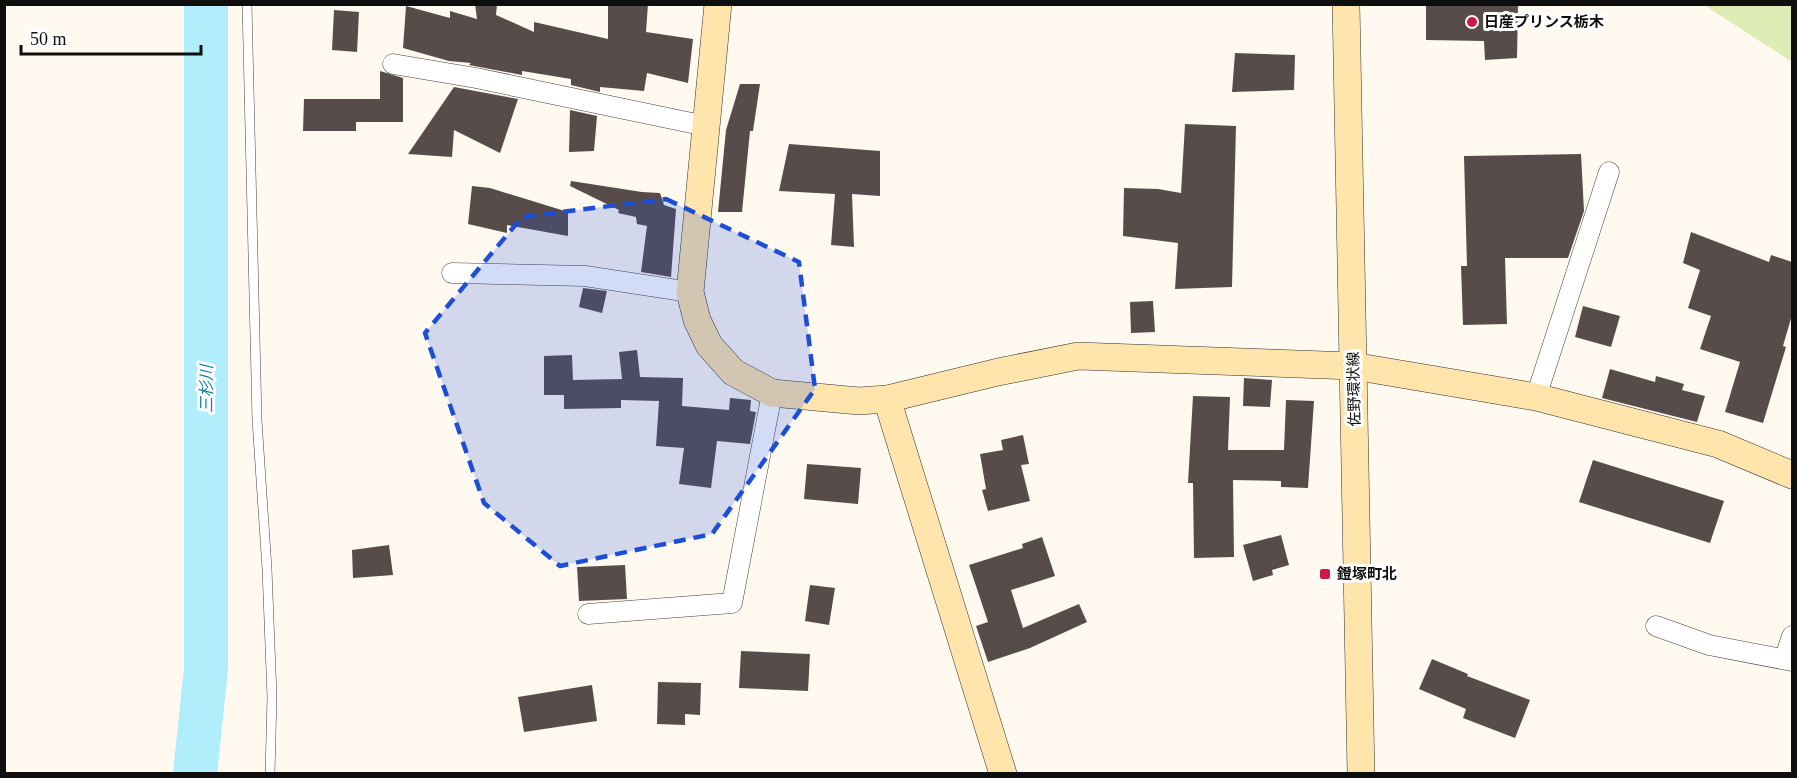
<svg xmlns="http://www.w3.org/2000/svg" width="1797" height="778" viewBox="0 0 1797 778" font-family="'Times New Roman','Noto Sans JP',serif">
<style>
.green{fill:#deedb6}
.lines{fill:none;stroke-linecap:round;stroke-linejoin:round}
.river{stroke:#b0eefb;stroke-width:44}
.building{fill:#584c4a}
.lane-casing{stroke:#414141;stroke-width:10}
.street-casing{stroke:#414141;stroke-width:21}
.secondary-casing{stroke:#303030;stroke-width:28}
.lane{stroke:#fff;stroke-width:9}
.street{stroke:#fff;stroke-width:20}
.secondary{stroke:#ffe4ab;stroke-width:27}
.marked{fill:#1d4ed8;fill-opacity:0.2;stroke:#1d4ed8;stroke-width:4.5;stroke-dasharray:12 8;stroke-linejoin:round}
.poi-dot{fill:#ca1b48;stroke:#fff;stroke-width:2}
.labels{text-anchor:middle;stroke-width:6;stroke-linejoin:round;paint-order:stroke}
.poi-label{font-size:15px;font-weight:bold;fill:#0e0e0e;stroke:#fff;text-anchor:start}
.street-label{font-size:15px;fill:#0e0e0e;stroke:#fff}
.water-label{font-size:16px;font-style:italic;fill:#0d80a2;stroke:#fff}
</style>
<rect width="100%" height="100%" fill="#fff9f0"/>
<path class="green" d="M 1704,5 L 1792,5 L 1792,62 Z"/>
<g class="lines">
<path class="river" d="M 195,774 L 206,668 L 206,4"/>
</g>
<g class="building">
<path d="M 475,4 L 497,4 L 496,15 L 534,32 L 534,22 L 608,39 L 608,4 L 648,4 L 646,32 L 693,39 L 688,83 L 647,73 L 644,91 L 600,87 L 600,92 L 571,85 L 571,79 L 522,71 L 522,75 L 469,65 L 471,63 L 449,61 L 403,48 L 406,6 L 450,18 L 450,11 L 477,19 Z"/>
<path d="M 1426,4 L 1518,4 L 1517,58 L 1485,60 L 1484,41 L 1426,40 Z"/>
<path d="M 334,10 L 359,12 L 357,52 L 332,50 Z"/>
<path d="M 1235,53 L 1295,55 L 1294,90 L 1232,92 Z"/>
<path d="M 380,71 L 403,78 L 403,122 L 356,122 L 356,131 L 303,131 L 304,99 L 380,99 Z"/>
<path d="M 740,84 L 760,84 L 753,131 L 750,131 L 742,212 L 718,212 L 726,130 Z"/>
<path d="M 454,87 L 518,99 L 500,153 L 454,130 L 452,157 L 408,154 Z"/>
<path d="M 570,110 L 597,116 L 594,151 L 569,152 Z"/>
<path d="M 1185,124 L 1236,126 L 1232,287 L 1175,289 L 1178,243 L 1123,236 L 1124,188 L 1158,189 L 1181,193 Z"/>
<path d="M 789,144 L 880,151 L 880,196 L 852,194 L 854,247 L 831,245 L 835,194 L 779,191 Z"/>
<path d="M 1581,154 L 1584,211 L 1568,258 L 1505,258 L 1507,324 L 1463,325 L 1461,266 L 1467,266 L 1464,156 Z"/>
<path d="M 571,181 L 642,192 L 660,193 L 664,205 L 676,209 L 671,277 L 641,272 L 647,226 L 637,224 L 636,217 L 618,213 L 619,210 L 570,186 Z"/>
<path d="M 472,186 L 490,188 L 568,212 L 568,236 L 507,225 L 507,233 L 468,224 Z"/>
<path d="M 1691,232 L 1769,262 L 1771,255 L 1792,262 L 1792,315 L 1783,346 L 1786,347 L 1763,423 L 1725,412 L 1740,362 L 1700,349 L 1711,316 L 1688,308 L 1700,270 L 1683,263 Z"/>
<path d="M 583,288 L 607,291 L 602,313 L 579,307 Z"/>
<path d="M 1153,301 L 1155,332 L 1131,333 L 1130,302 Z"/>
<path d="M 1583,306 L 1620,316 L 1611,347 L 1575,337 Z"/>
<path d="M 637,350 L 640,377 L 683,378 L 682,406 L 729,410 L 730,398 L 751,400 L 750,411 L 756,412 L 750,444 L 717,441 L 711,488 L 679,484 L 684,448 L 656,446 L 659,401 L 621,400 L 621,408 L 564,409 L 564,395 L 544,395 L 544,356 L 572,355 L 573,380 L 622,379 L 619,352 Z"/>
<path d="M 1610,369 L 1655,382 L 1656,376 L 1684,384 L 1682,390 L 1705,396 L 1697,422 L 1602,398 Z"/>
<path d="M 1244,378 L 1272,380 L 1270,407 L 1243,406 Z"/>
<path d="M 1193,396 L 1230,397 L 1228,450 L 1284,450 L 1286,400 L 1314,401 L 1308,488 L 1281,487 L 1281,481 L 1233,480 L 1234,557 L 1194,558 L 1193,483 L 1188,483 Z"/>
<path d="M 1023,435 L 1029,464 L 1021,465 L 1030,501 L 988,511 L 982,490 L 986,489 L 980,454 L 1003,450 L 1001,440 Z"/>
<path d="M 1593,460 L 1724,501 L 1710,543 L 1579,502 Z"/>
<path d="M 807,464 L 861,468 L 858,504 L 804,499 Z"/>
<path d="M 1281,535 L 1289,565 L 1272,570 L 1273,575 L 1253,581 L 1243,545 Z"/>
<path d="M 1042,537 L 1055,576 L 1011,590 L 1023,628 L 1079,604 L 1087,622 L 1030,648 L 988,662 L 976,626 L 988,622 L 969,565 L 1023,548 L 1022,544 Z"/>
<path d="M 389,545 L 393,575 L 353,578 L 352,550 Z"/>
<path d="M 625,565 L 627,599 L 579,601 L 577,567 Z"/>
<path d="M 810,585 L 835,588 L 829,625 L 805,621 Z"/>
<path d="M 741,651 L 810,654 L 808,691 L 739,688 Z"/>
<path d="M 1432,659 L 1468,674 L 1467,676 L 1530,700 L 1515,738 L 1463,718 L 1466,709 L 1419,689 Z"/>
<path d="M 658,682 L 701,683 L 700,715 L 685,714 L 685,725 L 657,724 Z"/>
<path d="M 592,685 L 597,721 L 524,732 L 518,697 Z"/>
</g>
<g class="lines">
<g class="lane-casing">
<path id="lane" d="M 247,4 L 257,420 L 267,569 L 272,697 L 270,774"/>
</g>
<g class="street-casing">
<g id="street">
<path d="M 393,64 L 476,78 L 706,126"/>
<path d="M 452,273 L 585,276 L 690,292"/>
<path d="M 1536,397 L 1609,172"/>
<path d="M 588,614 L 732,603 L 772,393"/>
<path d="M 1656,626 L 1709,645 L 1792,661"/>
<path d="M 1785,658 L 1792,636"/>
</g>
</g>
<g class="secondary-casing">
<g id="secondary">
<path d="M 718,4 L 690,292 L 697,320 L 709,345 L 733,372 L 772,393 L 859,401 L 887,399 L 998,372 L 1078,356 L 1353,366 L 1536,397 L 1718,444 L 1792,475"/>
<path d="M 1346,4 L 1361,774"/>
<path d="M 887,399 L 1003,774"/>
</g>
</g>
<use href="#lane" class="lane"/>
<use href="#street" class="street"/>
<use href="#secondary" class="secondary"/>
</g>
<path class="marked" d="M 666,199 L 799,262 L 815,389 L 712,534 L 560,566 L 484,503 L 425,333 L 522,217 Z"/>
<g class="poi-dot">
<circle cx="1472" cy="22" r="6"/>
<rect x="1319" y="568" width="12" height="12" rx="3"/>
</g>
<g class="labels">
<g class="poi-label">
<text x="1484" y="27">日産プリンス栃木</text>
<text x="1337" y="579">鐙塚町北</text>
</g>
<g class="street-label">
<text transform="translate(1354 389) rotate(-91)" y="5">佐野環状線</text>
</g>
<g class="water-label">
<text transform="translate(206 389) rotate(-90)" y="6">三杉川</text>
</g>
</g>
<rect width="1797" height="778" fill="none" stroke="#0e0e0e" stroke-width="12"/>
<path d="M21 45v9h180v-9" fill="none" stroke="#0e0e0e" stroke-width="3"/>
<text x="30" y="45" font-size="18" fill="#0e0e0e" stroke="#ffffff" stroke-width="4.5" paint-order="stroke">50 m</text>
</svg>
